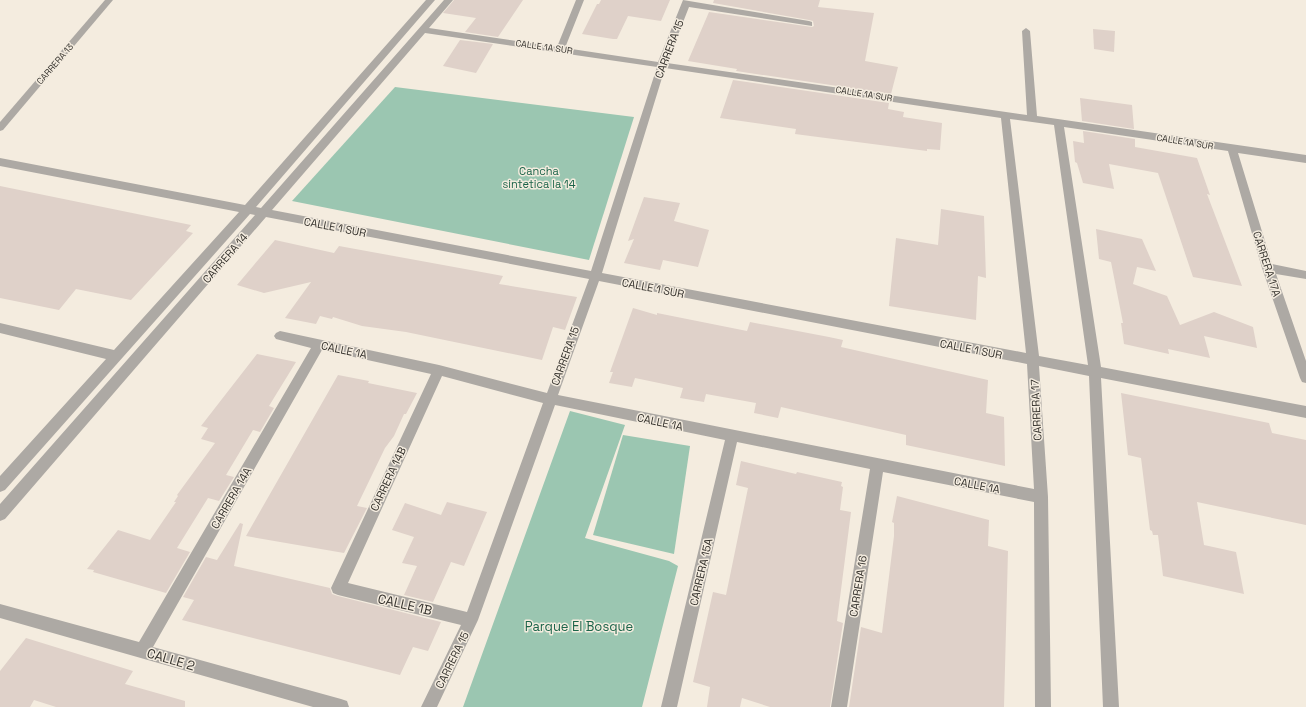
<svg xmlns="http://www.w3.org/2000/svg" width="1306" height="707" viewBox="0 0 1306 707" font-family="'Space Grotesk',sans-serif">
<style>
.green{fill:#9bc6b1}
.building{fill:#dfd1c9}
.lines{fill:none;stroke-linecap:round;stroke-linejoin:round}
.minor{fill:#ada9a4;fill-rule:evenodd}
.labels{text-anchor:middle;stroke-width:3;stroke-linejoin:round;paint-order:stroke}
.far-street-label{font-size:9px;fill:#36332e;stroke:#f4ecdf}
.street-label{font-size:11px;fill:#36332e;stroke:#f4ecdf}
.park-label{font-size:11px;fill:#1b6449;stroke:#f4ecdf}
.near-street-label{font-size:13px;fill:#36332e;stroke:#f4ecdf}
.near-park-label{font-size:13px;fill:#1b6449;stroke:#f4ecdf}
</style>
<rect width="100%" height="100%" fill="#f4ecdf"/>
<g class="green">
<path d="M 395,87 L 634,117 L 589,260 L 292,201 Z"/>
<path d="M 570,411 L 625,425 L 585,538 L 669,561 L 678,566 L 642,707 L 463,707 Z"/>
<path d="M 623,435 L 690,446 L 674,554 L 593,535 Z"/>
</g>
<g class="building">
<path d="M 454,0 L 523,0 L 498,37 L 465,32 L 476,18 L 443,13 Z"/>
<path d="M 601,0 L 670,0 L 661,21 L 628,16 L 617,39 L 613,39 L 582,34 L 597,4 L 599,4 Z"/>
<path d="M 714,0 L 820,0 L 818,7 L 874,13 L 865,61 L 898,67 L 891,94 L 736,71 L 737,69 L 688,61 L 709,12 L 812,27 L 814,26 L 813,21 L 809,20 L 713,3 Z"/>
<path d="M 1093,29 L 1115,31 L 1114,52 L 1094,49 Z"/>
<path d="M 460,40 L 493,44 L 476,73 L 443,66 Z"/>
<path d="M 733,80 L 889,103 L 888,109 L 904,112 L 903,117 L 942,123 L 940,150 L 927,149 L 927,151 L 818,137 L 795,134 L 796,129 L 720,118 Z"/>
<path d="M 1080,98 L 1132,105 L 1134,129 L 1082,121 Z"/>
<path d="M 1083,131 L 1135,139 L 1135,147 L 1197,158 L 1210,195 L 1207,194 L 1242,286 L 1193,277 L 1158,173 L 1109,164 L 1114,189 L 1083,183 L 1077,163 L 1075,162 L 1073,141 L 1084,143 Z"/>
<path d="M 0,186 L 191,225 L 186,231 L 193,233 L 131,300 L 76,289 L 59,310 L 0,298 Z"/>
<path d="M 644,197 L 680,203 L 674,221 L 709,230 L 698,267 L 663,260 L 660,270 L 624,263 L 634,239 L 628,241 Z"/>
<path d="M 941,209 L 984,216 L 986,278 L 978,276 L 976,320 L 889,306 L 896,238 L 938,245 Z"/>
<path d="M 1096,229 L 1142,239 L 1156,271 L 1137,267 L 1133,284 L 1167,296 L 1180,325 L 1214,312 L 1253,327 L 1257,348 L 1204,336 L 1210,358 L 1168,349 L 1169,354 L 1124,344 L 1121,323 L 1123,323 L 1111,262 L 1099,259 Z"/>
<path d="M 275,240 L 334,253 L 339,246 L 476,271 L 503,276 L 499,284 L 577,297 L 565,330 L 553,327 L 542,360 L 406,332 L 362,326 L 333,317 L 332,319 L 320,316 L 316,324 L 285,318 L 311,282 L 264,293 L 237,285 Z"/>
<path d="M 633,308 L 657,315 L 657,313 L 747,331 L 750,322 L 829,337 L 843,340 L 841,347 L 988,380 L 986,413 L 1004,417 L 1005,466 L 906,445 L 906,435 L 781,407 L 778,418 L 754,413 L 756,403 L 706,394 L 704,402 L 680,398 L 683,388 L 635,378 L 632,387 L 609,383 L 613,372 L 610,372 Z"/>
<path d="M 257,354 L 296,362 L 269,406 L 274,408 L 260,432 L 253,430 L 226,475 L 234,477 L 219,501 L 208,498 L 177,548 L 190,552 L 166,593 L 93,572 L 94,570 L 87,569 L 118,530 L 150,540 L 176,502 L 174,502 L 178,496 L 177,495 L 215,443 L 201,439 L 208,428 L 201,426 Z"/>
<path d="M 338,375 L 369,381 L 368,383 L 417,393 L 406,414 L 404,414 L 394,436 L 385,448 L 357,506 L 367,508 L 344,553 L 246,536 Z"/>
<path d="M 1121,393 L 1269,423 L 1272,433 L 1306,440 L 1306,525 L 1197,502 L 1204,545 L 1236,552 L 1244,594 L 1163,576 L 1158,535 L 1153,535 L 1152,531 L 1150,530 L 1141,458 L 1128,455 Z"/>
<path d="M 741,461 L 796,474 L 797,472 L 842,482 L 841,486 L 843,487 L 840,510 L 851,512 L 837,621 L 843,623 L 830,707 L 770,707 L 742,698 L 740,707 L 707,707 L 710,687 L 693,682 L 713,592 L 726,595 L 731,571 L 748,488 L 736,485 Z"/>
<path d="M 897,496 L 989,520 L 988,546 L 1008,551 L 1004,707 L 849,707 L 861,627 L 882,633 L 894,536 L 894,523 L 892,522 Z"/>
<path d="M 447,502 L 487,512 L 464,566 L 451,562 L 433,602 L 404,595 L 417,566 L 402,563 L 414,537 L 392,530 L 405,503 L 441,515 Z"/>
<path d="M 240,523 L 243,524 L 234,566 L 330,588 L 332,594 L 338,596 L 441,622 L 428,651 L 413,647 L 400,675 L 182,620 L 194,600 L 183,597 L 206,557 L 217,560 Z"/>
<path d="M 26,638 L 133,671 L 125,684 L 185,701 L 185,707 L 56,707 L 34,700 L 30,707 L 0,707 L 0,671 Z"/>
</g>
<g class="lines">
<g class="minor">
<path d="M 105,0 L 113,0 L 3,130 L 0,131 L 0,122 Z"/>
<path d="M 426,0 L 435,0 L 256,207 L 261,208 L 444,0 L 453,0 L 429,28 L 557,47 L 576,0 L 584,0 L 565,48 L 658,62 L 683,0 L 809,21 L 812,22 L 812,26 L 689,7 L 667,63 L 1027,115 L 1022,31 L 1026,28 L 1030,31 L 1037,116 L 1306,155 L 1306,163 L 1238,153 L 1272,264 L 1306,271 L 1306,279 L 1276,274 L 1306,361 L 1306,383 L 1302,382 L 1300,378 L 1262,268 L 1228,151 L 1064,127 L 1101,367 L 1306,406 L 1306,418 L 1101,378 L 1119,707 L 1103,707 L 1089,376 L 1039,366 L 1048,497 L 1051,707 L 1035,707 L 1034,502 L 883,472 L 847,707 L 831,707 L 870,469 L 737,442 L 677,707 L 661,707 L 725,440 L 555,405 L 478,620 L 437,707 L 421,707 L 461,625 L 338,595 L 333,593 L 331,588 L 431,374 L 322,350 L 153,647 L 341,699 L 347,701 L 349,707 L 313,707 L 0,618 L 0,604 L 139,642 L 311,348 L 276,339 L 274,336 L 276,333 L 280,331 L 439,365 L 547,393 L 589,279 L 266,217 L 5,519 L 0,521 L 0,504 L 255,215 L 250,214 L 5,490 L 0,492 L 0,476 L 106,359 L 0,333 L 0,323 L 114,350 L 239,212 L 0,166 L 0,158 L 245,205 ZM 425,33 L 657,67 L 591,271 L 272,210 ZM 665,68 L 1001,118 L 1026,353 L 602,273 ZM 1010,119 L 1054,125 L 1088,365 L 1039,356 ZM 599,281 L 1027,364 L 1034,489 L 558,395 ZM 442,376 L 543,403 L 467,612 L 348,583 Z"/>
</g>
</g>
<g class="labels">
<g class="far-street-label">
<text transform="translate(544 47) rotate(8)" y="3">CALLE 1A SUR</text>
<text transform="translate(55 64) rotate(-49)" y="3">CARRERA 13</text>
<text transform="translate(864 94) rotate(9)" y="3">CALLE 1A SUR</text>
<text transform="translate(1185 142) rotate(9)" y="3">CALLE 1A SUR</text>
</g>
<g class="street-label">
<text transform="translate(669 49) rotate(-69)" y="4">CARRERA 15</text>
<text transform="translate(335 227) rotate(11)" y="4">CALLE 1 SUR</text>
<text transform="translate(225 258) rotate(-49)" y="4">CARRERA 14</text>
<text transform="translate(1267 264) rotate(72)" y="4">CARRERA 17A</text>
<text transform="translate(653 288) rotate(11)" y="4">CALLE 1 SUR</text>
<text transform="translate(971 349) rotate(11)" y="4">CALLE 1 SUR</text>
<text transform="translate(344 350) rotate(12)" y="4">CALLE 1A</text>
<text transform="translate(565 356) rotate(-70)" y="4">CARRERA 15</text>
<text transform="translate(1036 410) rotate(-93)" y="4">CARRERA 17</text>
<text transform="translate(660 422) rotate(12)" y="4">CALLE 1A</text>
<text transform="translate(388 479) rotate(-65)" y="4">CARRERA 14B</text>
<text transform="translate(977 485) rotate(11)" y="4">CALLE 1A</text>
<text transform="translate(231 498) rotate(-60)" y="4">CARRERA 14A</text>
<text transform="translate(701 572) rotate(-77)" y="4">CARRERA 15A</text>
<text transform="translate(858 586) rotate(-81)" y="4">CARRERA 16</text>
<text transform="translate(452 660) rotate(-64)" y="4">CARRERA 15</text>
</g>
<g class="park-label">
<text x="539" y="175">Cancha<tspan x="539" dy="13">sintetica la 14</tspan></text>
</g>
<g class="near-street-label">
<text transform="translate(405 604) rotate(13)" y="5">CALLE 1B</text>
<text transform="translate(171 659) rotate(16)" y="5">CALLE 2</text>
</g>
<g class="near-park-label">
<text x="579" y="631">Parque El Bosque</text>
</g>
</g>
</svg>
